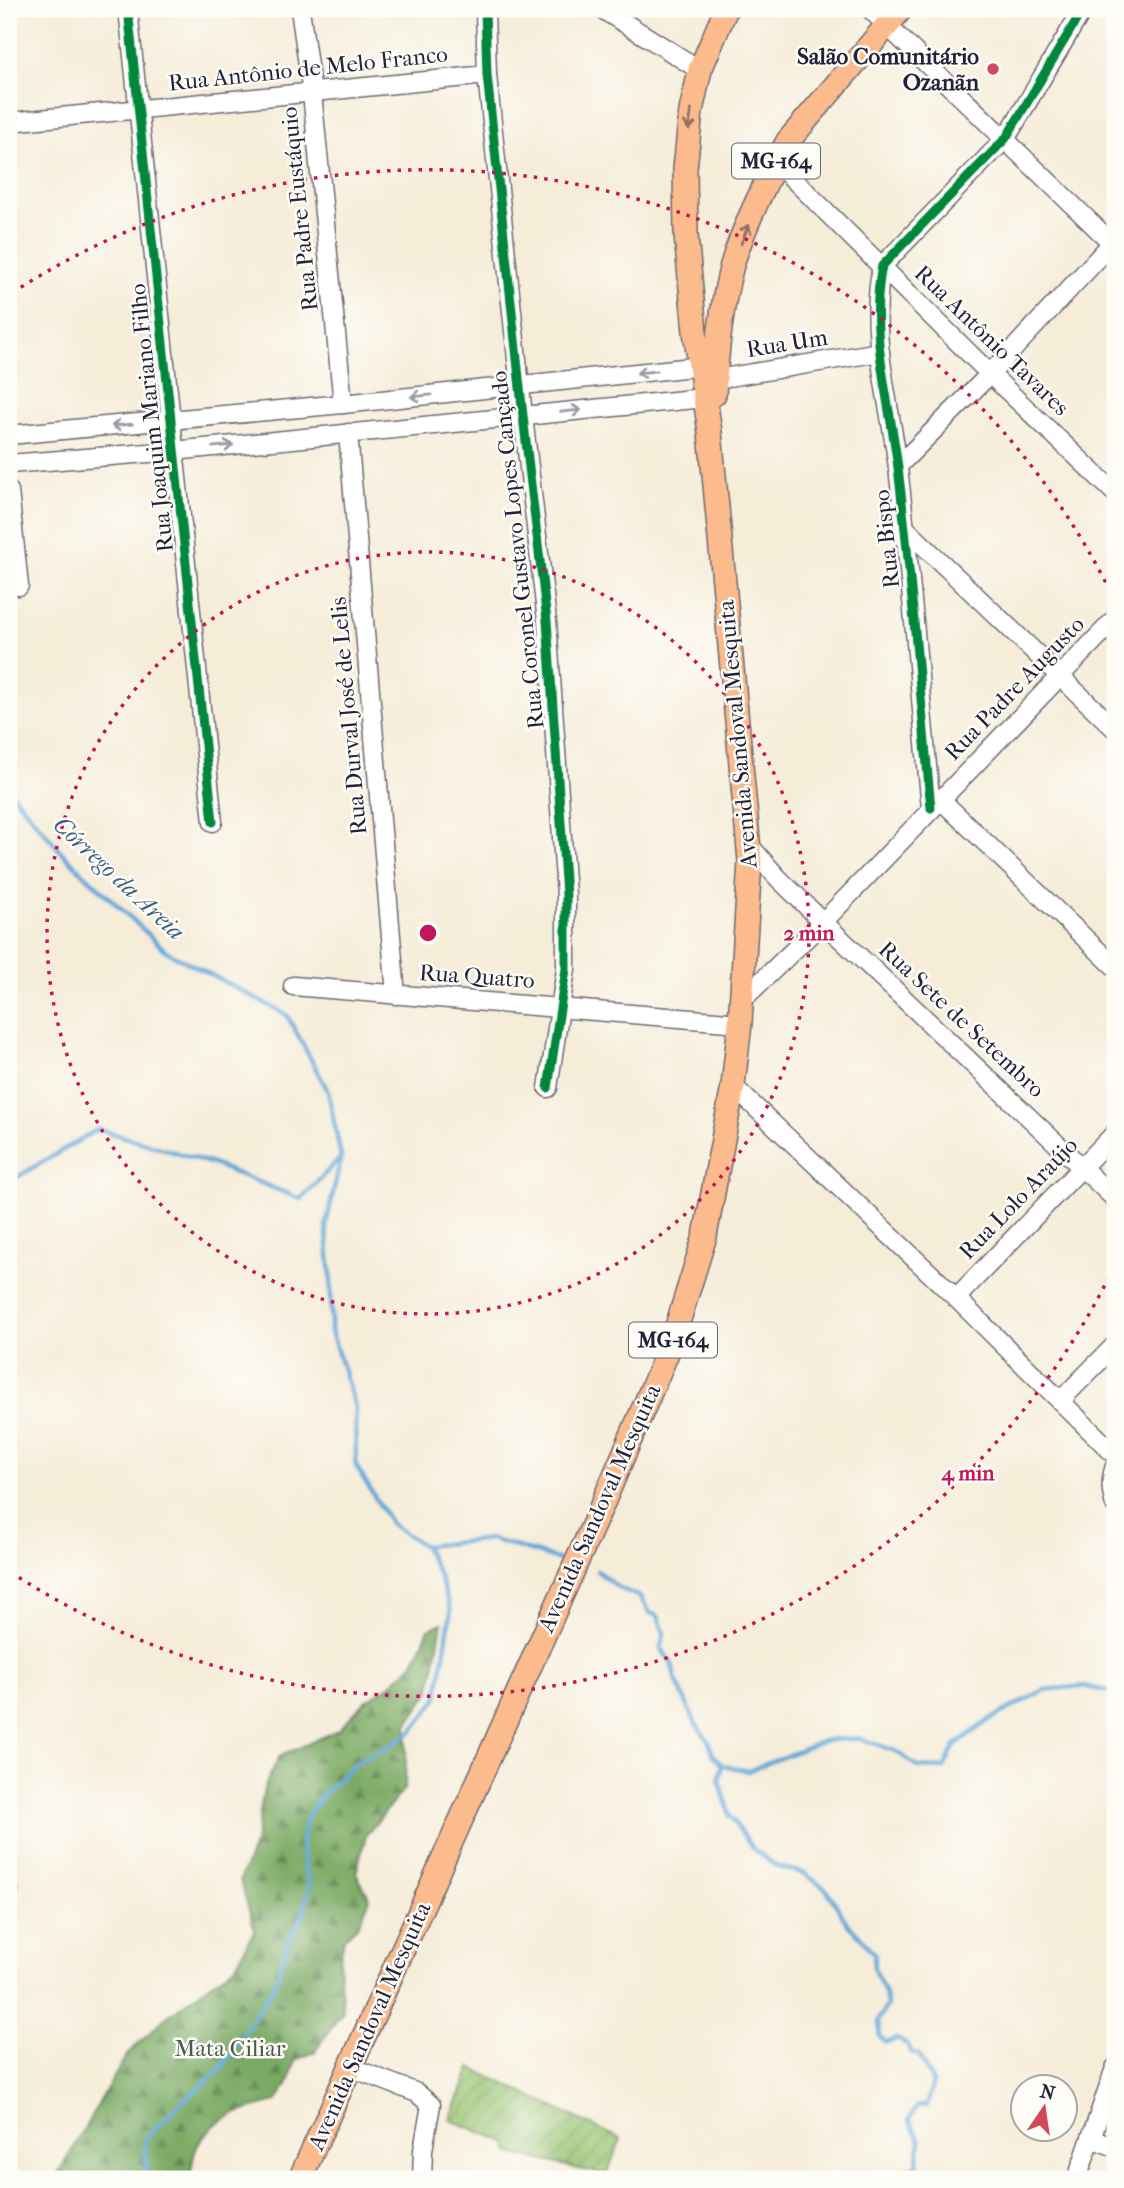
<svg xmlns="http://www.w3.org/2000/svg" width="1124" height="2188" viewBox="0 0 1124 2188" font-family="'IM FELL French Canon',serif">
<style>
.forest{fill:url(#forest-firs);stroke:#4e664e;stroke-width:2}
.garden{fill:url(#garden-furrows);stroke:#5c7256;stroke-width:2}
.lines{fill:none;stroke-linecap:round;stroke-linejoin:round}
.stream{stroke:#63a7d8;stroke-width:4.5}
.minor-casing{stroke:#6c6972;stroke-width:21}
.major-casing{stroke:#6c6972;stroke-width:26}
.minor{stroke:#fff;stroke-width:18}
.major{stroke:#fbbb8d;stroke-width:23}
.cycleway-casing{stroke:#fdfcf7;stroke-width:13}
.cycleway{stroke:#00873e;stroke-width:9}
.oneway{stroke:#8e6e64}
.oneway2{stroke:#9c9ca7}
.ring{fill:none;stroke:#c2185b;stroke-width:3.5;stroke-dasharray:3.5 7}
.poi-dot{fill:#d1495b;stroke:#fdfcf7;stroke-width:2.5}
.labels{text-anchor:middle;stroke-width:5;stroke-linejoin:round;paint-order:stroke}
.shield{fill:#fdfcf7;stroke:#646373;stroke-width:2}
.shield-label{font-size:21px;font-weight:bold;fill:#22223b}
.poi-label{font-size:23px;font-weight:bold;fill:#22223b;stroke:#fdfcf7;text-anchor:end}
.street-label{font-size:23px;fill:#22223b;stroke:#fdfcf7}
.park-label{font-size:23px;fill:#4b5a4e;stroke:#fdfcf7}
.water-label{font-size:24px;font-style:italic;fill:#3f5e82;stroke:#fdfcf7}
.centre{fill:#c2185b;stroke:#fdfcf7;stroke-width:3.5}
.ring-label{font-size:21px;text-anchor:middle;font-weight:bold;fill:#c2185b;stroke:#fdfcf7;stroke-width:5;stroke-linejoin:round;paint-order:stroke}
</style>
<defs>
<pattern id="forest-firs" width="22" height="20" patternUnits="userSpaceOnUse" patternTransform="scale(1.75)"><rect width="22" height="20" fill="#79a962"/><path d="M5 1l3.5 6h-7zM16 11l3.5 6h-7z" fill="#638952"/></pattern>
<pattern id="garden-furrows" width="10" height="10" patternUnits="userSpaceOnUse" patternTransform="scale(1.75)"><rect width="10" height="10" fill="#97c370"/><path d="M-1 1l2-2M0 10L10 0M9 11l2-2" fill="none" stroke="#82a762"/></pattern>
</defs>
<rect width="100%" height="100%" fill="#fdfcf7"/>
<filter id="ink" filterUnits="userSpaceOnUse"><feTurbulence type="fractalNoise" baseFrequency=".0143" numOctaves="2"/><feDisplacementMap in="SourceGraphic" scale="14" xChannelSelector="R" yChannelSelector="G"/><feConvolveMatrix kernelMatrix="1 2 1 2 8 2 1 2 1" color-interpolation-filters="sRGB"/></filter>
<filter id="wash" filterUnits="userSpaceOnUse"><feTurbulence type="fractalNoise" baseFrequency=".00686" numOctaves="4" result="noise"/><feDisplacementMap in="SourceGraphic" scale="28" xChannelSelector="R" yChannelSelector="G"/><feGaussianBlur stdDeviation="1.57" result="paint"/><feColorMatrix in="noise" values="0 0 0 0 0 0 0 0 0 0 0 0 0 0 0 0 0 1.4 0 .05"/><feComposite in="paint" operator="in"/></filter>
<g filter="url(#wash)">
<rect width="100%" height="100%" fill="#f6edd9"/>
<path class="forest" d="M 442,1623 L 430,1691 L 407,1725 L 405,1788 L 366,1835 L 356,1873 L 370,1899 L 359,1924 L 344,1938 L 339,1965 L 343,2011 L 315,2052 L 295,2060 L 290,2080 L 276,2102 C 245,2110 208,2117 195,2152 C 192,2160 192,2171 191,2179 L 55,2179 L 126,2056 L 164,2019 L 236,1965 L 255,1930 L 240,1880 L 255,1843 L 264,1788 L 279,1757 L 338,1730 L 366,1701 L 389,1686 L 413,1664 L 429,1629 Z"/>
<path class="garden" d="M 471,2068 L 621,2139 L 606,2175 L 511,2153 L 506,2142 L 450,2120 Z"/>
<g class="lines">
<g class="stream">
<path d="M 9,790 L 63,854 L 166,951 L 287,1015 L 328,1091 L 341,1157 L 326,1226 L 331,1275 L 331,1331 L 355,1407 L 356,1466 L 391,1524 L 424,1546 L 491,1539 L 563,1561"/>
<path d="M 9,1184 L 14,1179 L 98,1129 L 210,1163 L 301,1199 L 340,1158"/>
<path d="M 597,1571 L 619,1588 L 640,1597 L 650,1613 L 658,1616 L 664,1633 L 661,1648 L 672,1664 L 675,1678 L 696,1724 L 709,1742 L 713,1755 L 722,1765"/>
<path d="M 722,1765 L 719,1780 L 730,1816 L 754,1850 L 778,1867 L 804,1873 L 827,1890 L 848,1925 L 857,1933 L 875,1955 C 871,1973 877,1973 883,1988 C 885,1993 886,1999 887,2005 L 878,2021 L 880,2037 L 886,2042 L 897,2039 L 908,2045 L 912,2053 L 918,2054 L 933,2082 L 927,2106 L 917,2106 L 909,2120 L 920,2141 L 917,2166 L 904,2170 L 893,2179"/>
<path d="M 722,1765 L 748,1771 L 823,1741 L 859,1738 L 895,1751 L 919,1767 L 944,1768 L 955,1745 L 989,1720 L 1044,1690 L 1083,1686 L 1115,1693"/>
<path d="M 150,2179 L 147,2177 L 145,2139 L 181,2103 L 221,2069 L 274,1986 L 290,1938 L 303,1915 L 309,1886 L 301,1847 L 306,1818 L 325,1792 L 360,1760 L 387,1748 L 413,1730 L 437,1699 L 451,1611 L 438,1573 L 424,1546"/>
</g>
</g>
</g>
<g filter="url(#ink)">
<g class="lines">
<g class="minor-casing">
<g id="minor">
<path d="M 128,9 L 213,822"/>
<path d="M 300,9 L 312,93 L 343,404"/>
<path d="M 485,9 L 487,75 L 523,416 L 547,621 L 566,895 L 566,969 L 548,1088"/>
<path d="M 602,9 L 700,70"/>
<path d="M 870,9 L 1115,246"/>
<path d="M 9,122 L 487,75"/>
<path d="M 776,162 L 990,374 L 1115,493"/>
<path d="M 705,381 L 880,352"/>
<path d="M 348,433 L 396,995"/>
<path d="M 9,435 L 343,404 L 712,365"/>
<path d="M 9,464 L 174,451 L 714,397"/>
<path d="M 898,466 L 990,374 L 1115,240"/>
<path d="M 9,491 L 19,586"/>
<path d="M 904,527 L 1115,729"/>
<path d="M 940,799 L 1115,967"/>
<path d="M 931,808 C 920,695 912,581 898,468 C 890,401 868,333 882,266 L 1006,138 L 1083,9"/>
<path d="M 748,844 L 778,878 L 823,922 L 1115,1199"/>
<path d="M 293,986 L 740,1023"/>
<path d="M 742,1000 L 823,922 L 1115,619"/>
<path d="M 733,1086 L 956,1298 L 1115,1455"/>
<path d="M 956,1298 L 1115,1133"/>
<path d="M 1060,1401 L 1115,1345"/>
<path d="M 1115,1466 C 1110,1480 1111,1491 1115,1505"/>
<path d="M 9,1891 L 9,1890"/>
<path d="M 350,2067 L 417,2093 L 431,2105 L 423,2150 L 422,2179"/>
<path d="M 1091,2138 L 1115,2147"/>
<path d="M 1077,2179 L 1115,2068"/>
</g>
</g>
<g class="major-casing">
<g id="major">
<path d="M 714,394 C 717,351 721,306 732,265 C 743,228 769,174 788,141 L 901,9"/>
<path d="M 300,2179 L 603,1503 L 673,1339 L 705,1236 L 733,1086 L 740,1023 L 750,861 L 710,432 L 695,332 L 686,235 L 685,169 L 691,111 L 700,70 L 726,9"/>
</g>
</g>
<use href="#minor" class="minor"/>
<use href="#major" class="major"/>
<g class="cycleway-casing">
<g id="cycleway">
<path d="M 128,9 L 213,822"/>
<path d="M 485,9 L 487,75 L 523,416 L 547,621 L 566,895 L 566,969 L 548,1088"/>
<path d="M 931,808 C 920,695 912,581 898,468 C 890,401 868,333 882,266 L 1006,138 L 1083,9"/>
</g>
</g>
<use href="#cycleway" class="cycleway"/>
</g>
<defs><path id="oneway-shaft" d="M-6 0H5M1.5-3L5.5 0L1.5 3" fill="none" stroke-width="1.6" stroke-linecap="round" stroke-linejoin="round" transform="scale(1.75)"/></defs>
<g class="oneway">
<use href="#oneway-shaft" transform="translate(690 120) rotate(97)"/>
<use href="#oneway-shaft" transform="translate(745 234) rotate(-68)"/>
</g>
<g class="oneway2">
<use href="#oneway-shaft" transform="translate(647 372) rotate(174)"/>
<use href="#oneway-shaft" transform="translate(421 396) rotate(174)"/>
<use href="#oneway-shaft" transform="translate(571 411) rotate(-6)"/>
<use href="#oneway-shaft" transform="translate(122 425) rotate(175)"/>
<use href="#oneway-shaft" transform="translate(223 446) rotate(-6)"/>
</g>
</g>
<g class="ring">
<circle cx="428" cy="933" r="381"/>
<path d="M1114 1267A763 763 0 0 1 12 1573M12 293A763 763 0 0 1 1114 599"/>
</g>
<circle class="poi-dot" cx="993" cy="69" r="7"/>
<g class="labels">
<g class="shield">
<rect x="732" y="143.5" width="88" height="35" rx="5"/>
<rect x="629" y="1322.5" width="88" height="35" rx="5"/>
</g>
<g class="shield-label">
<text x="776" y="168">MG-164</text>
<text x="673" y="1347">MG-164</text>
</g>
<g class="poi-label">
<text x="979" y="64">Salão Comunitário<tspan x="979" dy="26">Ozanãn</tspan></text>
</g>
<g class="street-label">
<text transform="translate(308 68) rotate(-6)" y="8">Rua Antônio de Melo Franco</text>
<text transform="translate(299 209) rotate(-96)" y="8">Rua Padre Eustáquio</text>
<text transform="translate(992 340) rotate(44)" y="8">Rua Antônio Tavares</text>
<text transform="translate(787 343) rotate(-9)" y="8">Rua Um</text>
<text transform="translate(151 418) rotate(-96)" y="8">Rua Joaquim Mariano Filho</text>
<text transform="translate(886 539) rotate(-96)" y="8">Rua Bispo</text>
<text transform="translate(517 550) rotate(-96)" y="8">Rua Coronel Gustavo Lopes Cançado</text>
<text transform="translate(1014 688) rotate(-46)" y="8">Rua Padre Augusto</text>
<text transform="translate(348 716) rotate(-95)" y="8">Rua Durval José de Lelis</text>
<text transform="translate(737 734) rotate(-95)" y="8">Avenida Sandoval Mesquita</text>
<text transform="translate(477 976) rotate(4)" y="8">Rua Quatro</text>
<text transform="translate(962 1019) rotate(43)" y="8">Rua Sete de Setembro</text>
<text transform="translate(1018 1198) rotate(-46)" y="8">Rua Lolo Araújo</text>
<text transform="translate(599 1508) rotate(-66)" y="8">Avenida Sandoval Mesquita</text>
<text transform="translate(369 2026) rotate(-66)" y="8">Avenida Sandoval Mesquita</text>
</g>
<g class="park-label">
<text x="230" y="2056">Mata Ciliar</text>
</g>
<g class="water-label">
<text transform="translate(119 878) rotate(43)" y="8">Córrego da Areia</text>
</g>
</g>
<circle cx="428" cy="933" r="10" class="centre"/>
<g class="ring-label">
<text x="809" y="940">2 min</text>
<text x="968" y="1480">4 min</text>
</g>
<rect width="1124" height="2188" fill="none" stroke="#fdfcf7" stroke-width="35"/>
<g transform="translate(1044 2108) rotate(13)"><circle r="33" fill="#fdfcf7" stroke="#a5a5ac" stroke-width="2"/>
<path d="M0-5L12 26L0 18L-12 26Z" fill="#d1495b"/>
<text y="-10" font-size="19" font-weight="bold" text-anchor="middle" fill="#22223b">N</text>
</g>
</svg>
